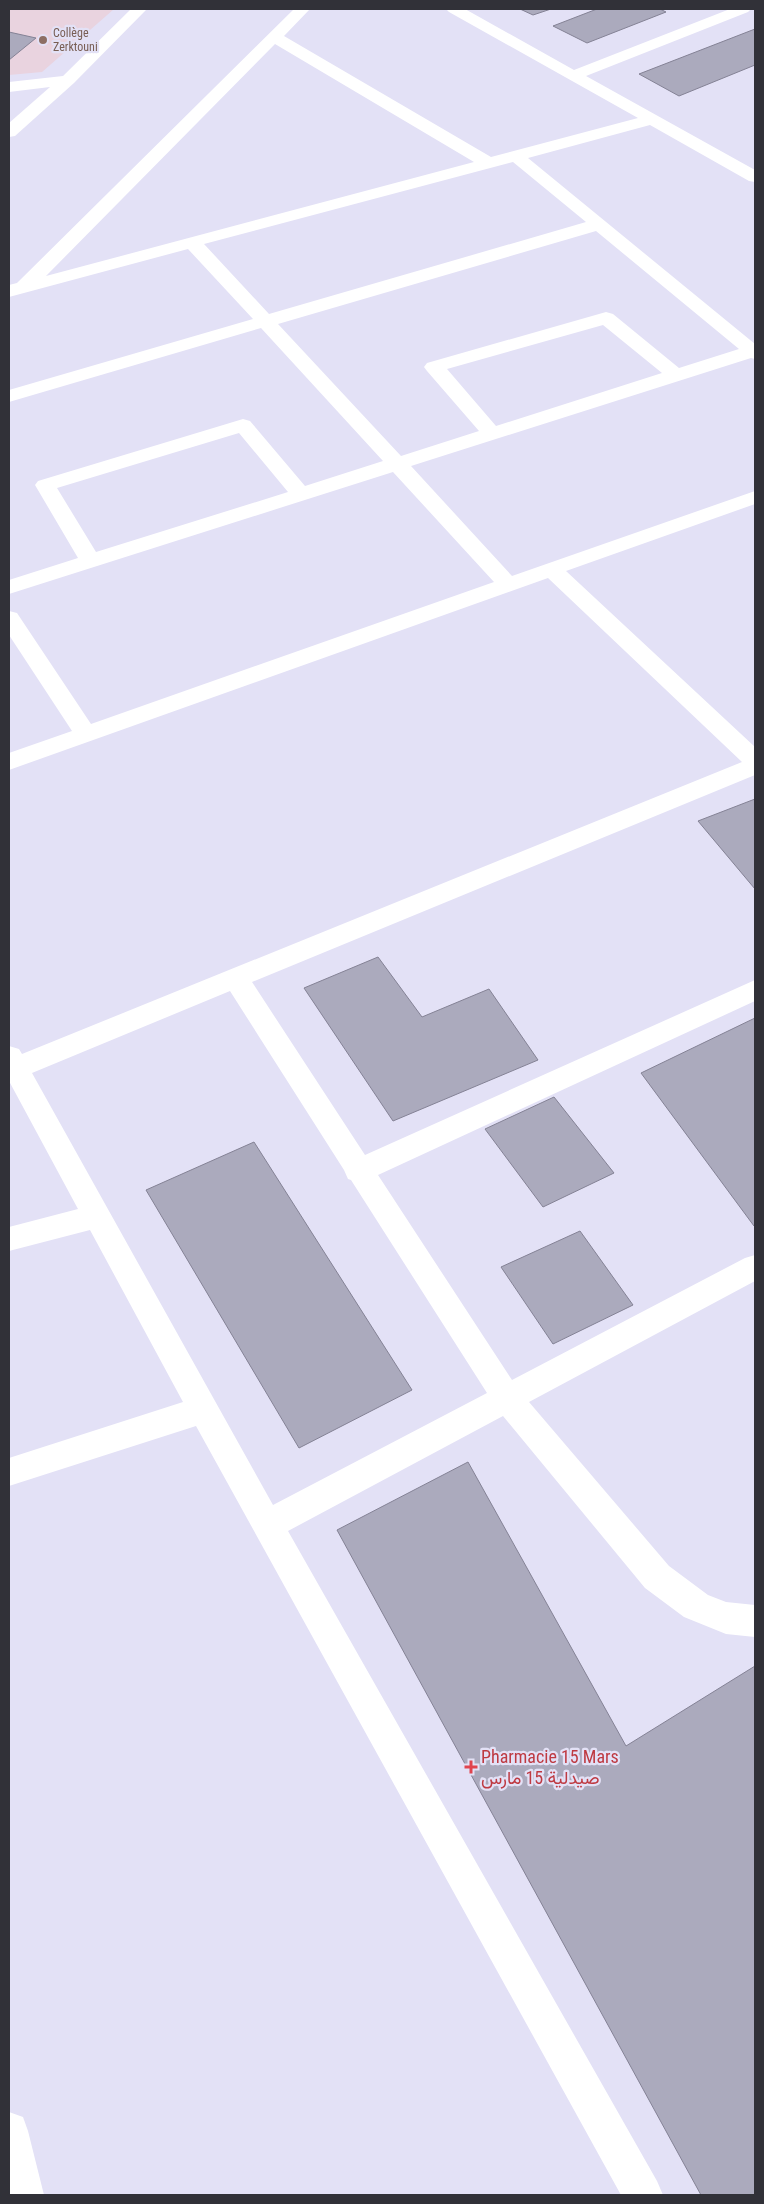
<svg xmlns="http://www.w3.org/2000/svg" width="764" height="2204" viewBox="0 0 764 2204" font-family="'Roboto Condensed',Vazirmatn,sans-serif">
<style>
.education{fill:#e9d3df}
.building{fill:#abaabd;stroke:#848295}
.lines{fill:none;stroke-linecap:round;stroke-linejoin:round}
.minor{fill:#fff;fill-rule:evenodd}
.education-dot{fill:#8d6e63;stroke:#e3e1f6;stroke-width:2}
.health-dot{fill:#e0444e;stroke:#e3e1f6;stroke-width:2}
.labels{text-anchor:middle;stroke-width:4.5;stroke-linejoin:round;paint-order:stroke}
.far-education-label{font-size:12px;fill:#785e54;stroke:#e3e1f6;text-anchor:start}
.near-health-label{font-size:18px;fill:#be3a42;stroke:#e3e1f6;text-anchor:start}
</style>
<rect width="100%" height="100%" fill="#e3e1f6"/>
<path class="education" d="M 9,9 L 114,9 L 42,72 L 9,75 Z"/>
<g class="building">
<path d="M 520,9 L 551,9 L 533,15 Z"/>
<path d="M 597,9 L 660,9 L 666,12 L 587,43 L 553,26 Z"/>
<path d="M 755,29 L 755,65 L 679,96 L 639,74 Z"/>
<path d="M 9,32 L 36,38 L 9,60 Z"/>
<path d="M 755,799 L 755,889 L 698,821 Z"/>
<path d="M 378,957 L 422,1017 L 489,989 L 538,1060 L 393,1121 L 304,988 Z"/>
<path d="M 755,1018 L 755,1225 L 754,1226 L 641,1073 Z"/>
<path d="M 554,1097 L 614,1173 L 543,1207 L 485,1129 Z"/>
<path d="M 254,1142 L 412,1390 L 299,1448 L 146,1190 Z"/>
<path d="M 580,1231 L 633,1305 L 553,1344 L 501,1267 Z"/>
<path d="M 468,1462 L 626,1746 L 755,1666 L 755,2195 L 701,2195 L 337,1530 Z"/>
</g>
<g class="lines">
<g class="minor">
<path d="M 131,9 L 147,9 L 74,83 L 15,136 L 9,137 L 9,123 L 50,87 L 9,92 L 9,82 L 63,76 Z"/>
<path d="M 294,9 L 310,9 L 284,36 L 491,157 L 638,118 L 449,12 L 446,9 L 465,9 L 574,70 L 730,9 L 751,9 L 748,12 L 586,76 L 755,170 L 755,182 L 749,181 L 650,125 L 528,158 L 755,344 L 755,359 L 751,358 L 411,466 L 512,576 L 755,491 L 755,504 L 566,571 L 755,747 L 755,775 L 252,982 L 365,1155 L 755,980 L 755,1001 L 378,1175 L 512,1380 L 745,1258 L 755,1255 L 755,1281 L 529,1402 L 669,1566 L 708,1595 L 726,1602 L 755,1605 L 755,1637 L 726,1634 L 684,1617 L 645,1588 L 503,1416 L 288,1531 L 657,2181 L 663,2195 L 621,2195 L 196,1426 L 9,1486 L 9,1458 L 183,1402 L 90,1230 L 9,1251 L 9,1227 L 78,1209 L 9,1081 L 9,1046 L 19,1049 L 22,1054 L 742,762 L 548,578 L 9,770 L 9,753 L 72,731 L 9,635 L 9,611 L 17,613 L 91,724 L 494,582 L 393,472 L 9,594 L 9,580 L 78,558 L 35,485 L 38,481 L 243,419 L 250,421 L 305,486 L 383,461 L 261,328 L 9,402 L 9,390 L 253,319 L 188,249 L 9,297 L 9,285 L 17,283 ZM 275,44 L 474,162 L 46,276 ZM 513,162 L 586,222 L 269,314 L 204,244 ZM 596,231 L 739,349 L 679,368 L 613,314 L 606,312 L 427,363 L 424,367 L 427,371 L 479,431 L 401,456 L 278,324 ZM 603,325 L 662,373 L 496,426 L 447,369 ZM 239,433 L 288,492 L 96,552 L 57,488 ZM 230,991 L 344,1170 L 348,1179 L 351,1180 L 487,1393 L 273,1505 L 32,1073 Z"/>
<path d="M 9,2112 L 23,2117 L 28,2131 L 44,2195 L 9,2195 Z"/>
</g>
</g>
<circle class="education-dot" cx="43" cy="40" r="5"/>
<path class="health-dot" d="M468.5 1759.5h5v5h5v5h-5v5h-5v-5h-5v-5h5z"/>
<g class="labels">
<g class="far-education-label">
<text x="53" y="37">Collège<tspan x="53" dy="14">Zerktouni</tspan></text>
</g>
<g class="near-health-label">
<text x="481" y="1763">Pharmacie 15 Mars<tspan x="481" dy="21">صيدلية 15 مارس</tspan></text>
</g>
</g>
<rect width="764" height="2204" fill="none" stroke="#313138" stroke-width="20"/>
</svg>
